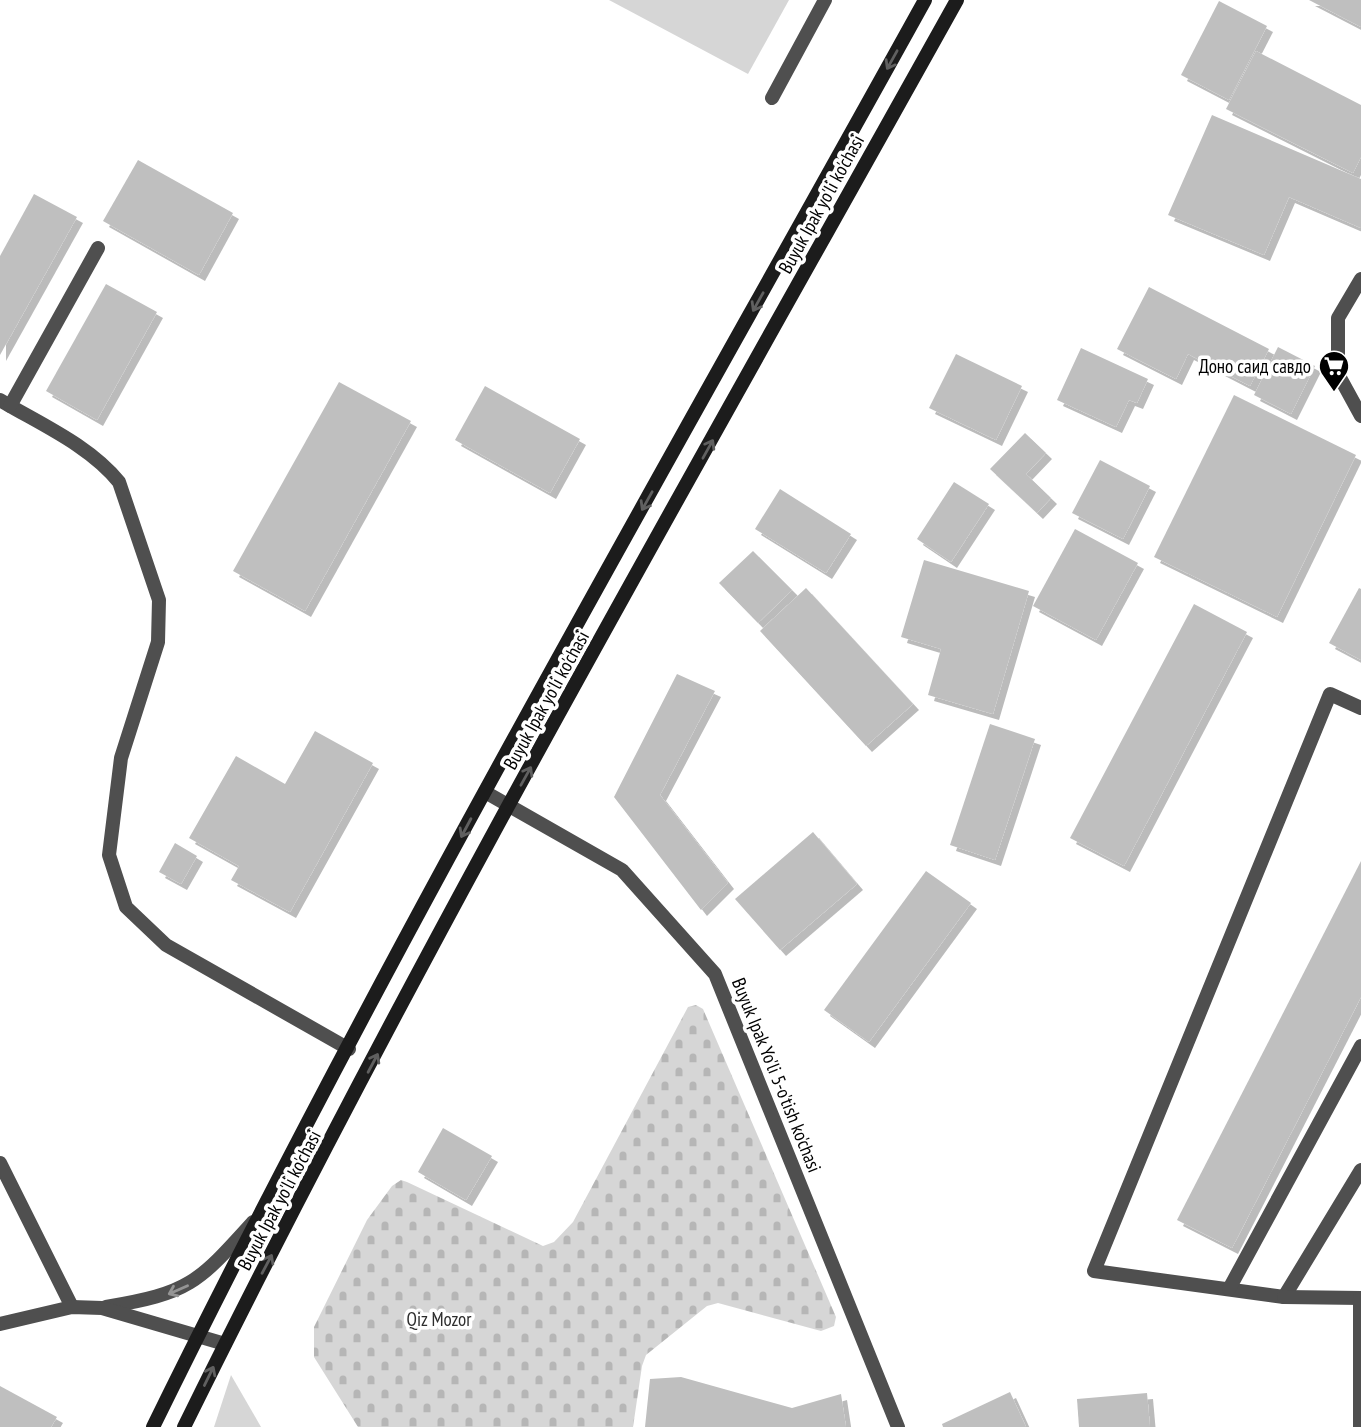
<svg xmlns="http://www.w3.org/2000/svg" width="1361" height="1427" viewBox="0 0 1361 1427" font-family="'PT Sans Narrow',sans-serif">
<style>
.grass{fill:#d6d6d6}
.cemetery{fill:url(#cemetery-stones)}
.building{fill:#bfbfbf;filter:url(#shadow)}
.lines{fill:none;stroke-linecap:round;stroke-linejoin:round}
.lane{stroke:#4f4f4f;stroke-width:14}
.street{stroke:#4f4f4f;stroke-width:14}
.secondary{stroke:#1c1c1c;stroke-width:14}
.oneway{stroke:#606060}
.oneway2{stroke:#959595}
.labels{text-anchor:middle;stroke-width:7;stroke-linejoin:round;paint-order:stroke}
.street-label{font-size:19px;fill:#000;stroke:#fff}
.poi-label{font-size:19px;fill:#000;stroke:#fff;text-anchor:end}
.park-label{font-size:19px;fill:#2d2d2d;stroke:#fff}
</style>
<defs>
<pattern id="cemetery-stones" width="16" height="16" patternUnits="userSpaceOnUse" patternTransform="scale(1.75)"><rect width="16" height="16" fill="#d6d6d6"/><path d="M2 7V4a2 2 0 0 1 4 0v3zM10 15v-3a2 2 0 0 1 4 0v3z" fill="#b6b6b6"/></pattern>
<filter id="shadow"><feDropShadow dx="6" dy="6" stdDeviation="0" flood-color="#0004"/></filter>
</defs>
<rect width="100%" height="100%" fill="#fff"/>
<g class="grass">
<path d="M 609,0 L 789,0 L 748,74 Z"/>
<path d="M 231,1375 L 261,1427 L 214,1427 Z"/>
</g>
<path class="cemetery" d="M 696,1005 L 703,1009 L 836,1317 L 834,1326 L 821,1331 L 718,1303 L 707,1306 L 646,1355 L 642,1366 L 633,1427 L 358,1427 L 314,1357 L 314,1327 L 367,1220 L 392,1186 L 401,1180 L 407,1182 L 543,1246 L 554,1242 L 573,1222 L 688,1007 Z"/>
<g class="building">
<path d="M 1309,0 L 1361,0 L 1361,27 Z"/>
<path d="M 1219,1 L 1267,26 L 1229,100 L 1181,75 Z"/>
<path d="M 1256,51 L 1361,105 L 1361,157 L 1353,173 L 1226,109 Z"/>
<path d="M 1212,115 L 1361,179 L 1361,228 L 1289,197 L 1264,255 L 1168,215 Z"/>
<path d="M 138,160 L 233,213 L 199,275 L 103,221 Z"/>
<path d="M 34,194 L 77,217 L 0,355 L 0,256 Z"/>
<path d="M 106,284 L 157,312 L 97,420 L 46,391 Z"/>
<path d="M 1149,287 L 1269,349 L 1250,386 L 1188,354 L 1176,379 L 1117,349 Z"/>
<path d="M 1278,347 L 1315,366 L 1291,414 L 1254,395 Z"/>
<path d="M 1081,348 L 1148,379 L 1137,403 L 1129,400 L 1116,427 L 1057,400 Z"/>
<path d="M 956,354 L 1022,386 L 996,440 L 929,408 Z"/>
<path d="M 339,382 L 411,421 L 305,611 L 233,571 Z"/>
<path d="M 485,386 L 580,439 L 550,493 L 455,440 Z"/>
<path d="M 1234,395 L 1356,455 L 1277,617 L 1154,557 Z"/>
<path d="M 1025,433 L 1046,453 L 1026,474 L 1051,498 L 1037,513 L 990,469 Z"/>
<path d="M 1100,460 L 1150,486 L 1123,539 L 1072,513 Z"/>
<path d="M 954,482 L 989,504 L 951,562 L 917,539 Z"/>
<path d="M 780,489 L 851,534 L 826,573 L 755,529 Z"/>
<path d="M 1075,529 L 1138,563 L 1096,640 L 1033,606 Z"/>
<path d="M 753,551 L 792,590 L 758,623 L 719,583 Z"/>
<path d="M 924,560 L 1029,591 L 993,714 L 928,695 L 941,649 L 901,637 Z"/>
<path d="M 806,588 L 913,704 L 866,746 L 760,631 Z"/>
<path d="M 1359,588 L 1361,589 L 1361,660 L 1329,643 Z"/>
<path d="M 1194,604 L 1247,632 L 1124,866 L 1070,838 Z"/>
<path d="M 677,674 L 715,691 L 660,795 L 728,883 L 701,910 L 614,797 Z"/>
<path d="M 990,724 L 1035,739 L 995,860 L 950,845 Z"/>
<path d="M 315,731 L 373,763 L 290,912 L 231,880 L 239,866 L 189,838 L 236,756 L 285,784 Z"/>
<path d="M 813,832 L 857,884 L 780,950 L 735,899 Z"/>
<path d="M 175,843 L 197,856 L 181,884 L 159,872 Z"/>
<path d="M 1361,861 L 1361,997 L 1232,1248 L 1177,1220 Z"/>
<path d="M 926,871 L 971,903 L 869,1042 L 824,1010 Z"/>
<path d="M 443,1128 L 492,1156 L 466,1200 L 418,1172 Z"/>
<path d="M 681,1377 L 792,1408 L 841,1394 L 846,1427 L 645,1427 L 650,1379 Z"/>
<path d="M 0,1386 L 57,1417 L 51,1427 L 0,1427 Z"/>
<path d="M 1010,1392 L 1026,1427 L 943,1427 L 942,1424 Z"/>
<path d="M 1147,1393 L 1150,1427 L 1079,1427 L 1077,1399 Z"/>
</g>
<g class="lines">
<g class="lane">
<path d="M 772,98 L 825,0"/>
<path d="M 0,400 C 40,424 89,445 119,482 L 159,600 L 158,642 L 121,758 L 109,855 L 126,907 L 166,945 L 349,1049"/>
<path d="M 10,406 L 98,248"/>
<path d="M 1361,708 L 1330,694 L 1094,1271 L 1284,1297 L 1361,1170"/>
<path d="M 1229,1289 L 1361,1046"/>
<path d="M 1284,1297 L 1361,1298"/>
<path d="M 1360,1298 L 1360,1427"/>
</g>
<g class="street">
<path d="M 1361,279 L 1338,318 L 1338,374 L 1361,416"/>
<path d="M 485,792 L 622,870 L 715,974 L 898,1427"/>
<path d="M 0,1163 L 72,1307"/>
<path d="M 106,1307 C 189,1293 197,1284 253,1222"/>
<path d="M 0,1324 L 72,1307 L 102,1308 L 225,1344"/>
</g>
<g class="secondary">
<path d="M 153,1427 C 391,942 663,473 925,0"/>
<path d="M 184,1427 C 423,942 694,472 957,0"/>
</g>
</g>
<defs><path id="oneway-shaft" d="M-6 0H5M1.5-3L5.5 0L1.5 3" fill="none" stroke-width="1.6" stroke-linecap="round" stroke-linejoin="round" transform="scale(1.75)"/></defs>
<g class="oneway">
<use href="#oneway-shaft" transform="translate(892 60) rotate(119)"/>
<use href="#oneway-shaft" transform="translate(758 302) rotate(119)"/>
<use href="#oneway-shaft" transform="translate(708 449) rotate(-61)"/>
<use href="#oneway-shaft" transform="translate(647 501) rotate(119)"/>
<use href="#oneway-shaft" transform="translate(526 776) rotate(-61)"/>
<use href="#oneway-shaft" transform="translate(466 828) rotate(118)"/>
<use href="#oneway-shaft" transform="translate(373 1063) rotate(-62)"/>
<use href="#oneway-shaft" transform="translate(267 1264) rotate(-62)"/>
<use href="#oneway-shaft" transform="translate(209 1376) rotate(-64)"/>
</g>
<use class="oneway2" href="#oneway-shaft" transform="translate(178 1290) rotate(156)"/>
<defs>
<g id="supermarket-pin" transform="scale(1.575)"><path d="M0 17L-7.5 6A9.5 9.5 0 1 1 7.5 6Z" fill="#000" stroke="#fff"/><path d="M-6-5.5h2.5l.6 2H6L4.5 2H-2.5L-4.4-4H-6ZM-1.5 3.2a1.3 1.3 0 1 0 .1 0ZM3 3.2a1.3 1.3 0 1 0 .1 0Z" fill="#fff"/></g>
</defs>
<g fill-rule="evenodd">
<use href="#supermarket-pin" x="1334" y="366"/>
</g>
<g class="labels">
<g class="street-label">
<text transform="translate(821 204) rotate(-61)" y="7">Buyuk Ipak yo'li ko'chasi</text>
<text transform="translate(546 700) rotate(-61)" y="7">Buyuk Ipak yo'li ko'chasi</text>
<text transform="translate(777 1075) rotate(68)" y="7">Buyuk Ipak Yo'li 5-o'tish ko'chasi</text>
<text transform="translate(279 1200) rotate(-62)" y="7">Buyuk Ipak yo'li ko'chasi</text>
</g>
<g class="poi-label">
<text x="1311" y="373">Доно саид савдо</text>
</g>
<g class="park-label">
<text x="439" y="1326">Qiz Mozor</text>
</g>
</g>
</svg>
